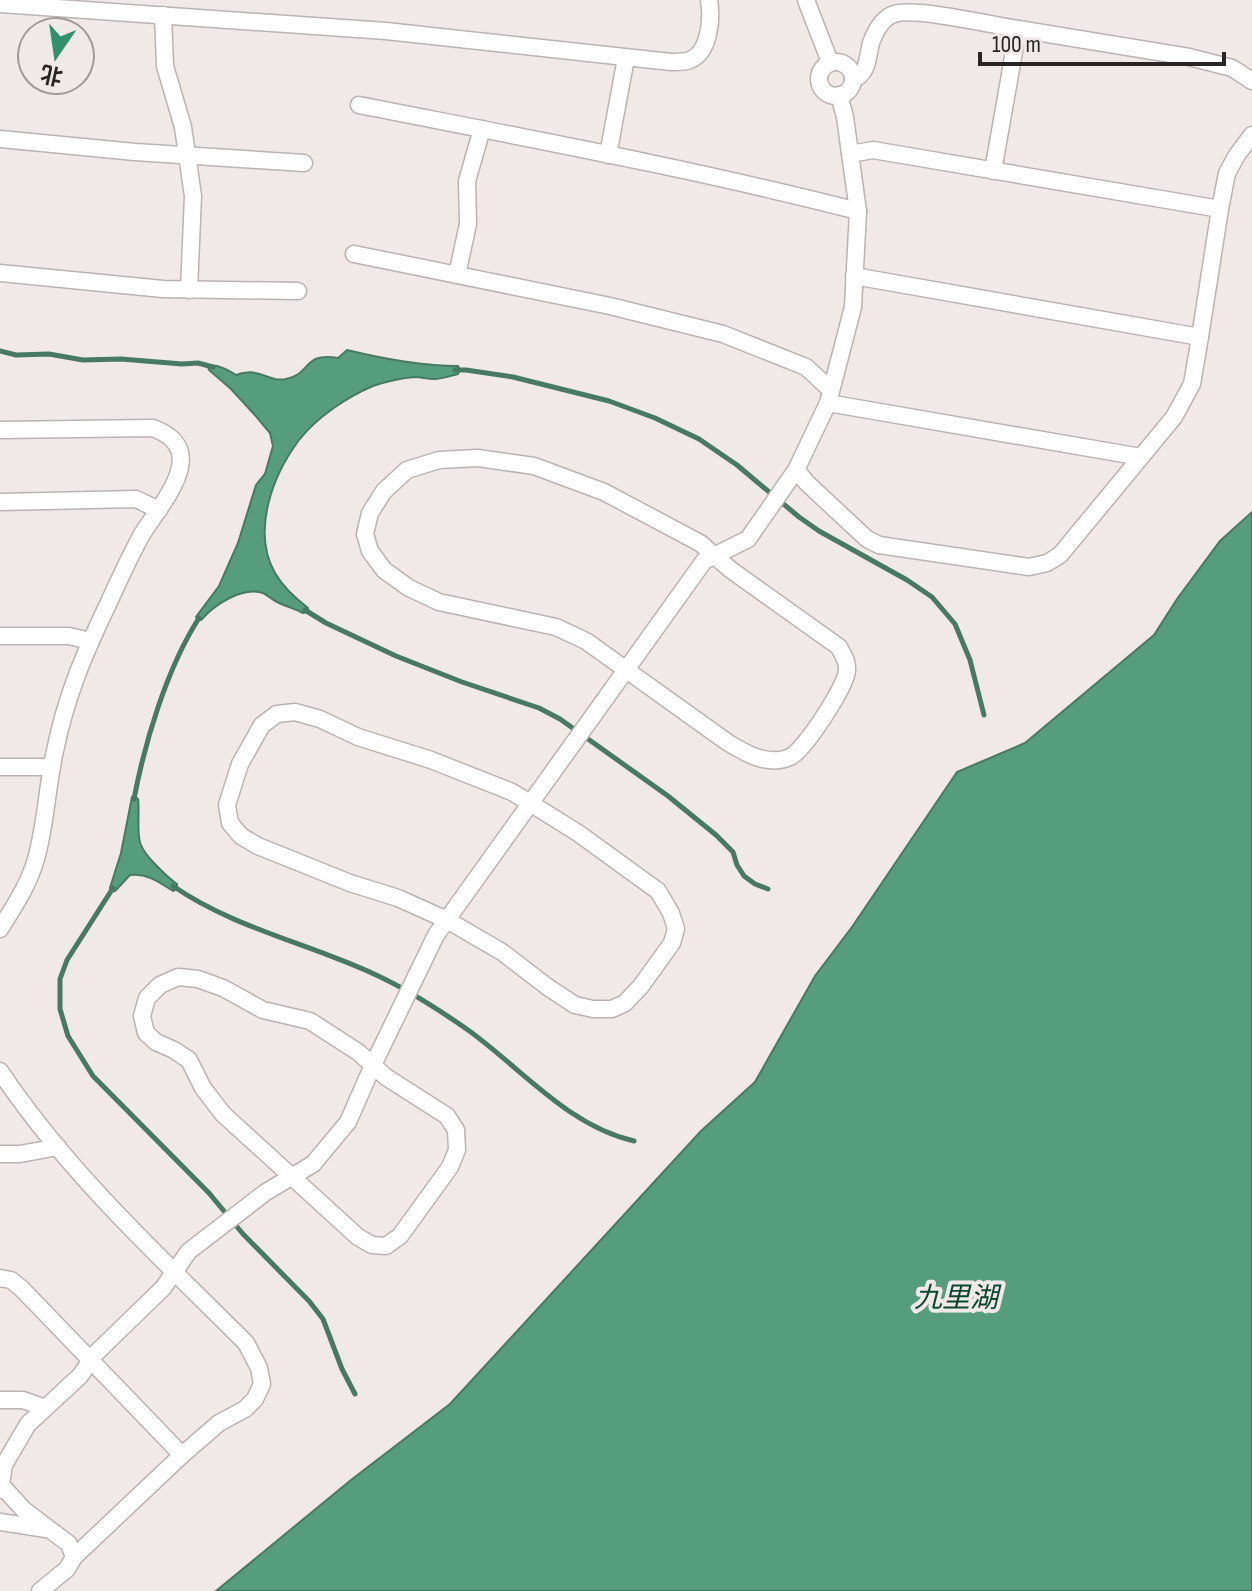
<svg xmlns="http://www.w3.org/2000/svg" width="1252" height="1591" viewBox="0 0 1252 1591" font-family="'Sofia Sans Condensed','Noto Sans SC',sans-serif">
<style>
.water{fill:#559d7d;stroke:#487962;stroke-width:2}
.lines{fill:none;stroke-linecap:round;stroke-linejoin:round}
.stream{stroke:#487962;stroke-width:5}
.minor-casing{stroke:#bab3b1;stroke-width:19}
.minor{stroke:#fff;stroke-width:16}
.labels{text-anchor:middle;stroke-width:8;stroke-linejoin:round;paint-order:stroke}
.water-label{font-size:28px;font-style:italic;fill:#094730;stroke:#f0e9e7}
</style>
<rect width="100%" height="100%" fill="#f0e9e7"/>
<g class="water">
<path d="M 347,350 C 384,359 420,366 458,366 L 460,370 L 458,374 C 450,376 442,379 434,379 C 427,379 421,377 415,377 C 402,378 385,382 373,386 C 347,397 317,417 299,440 C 273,475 251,531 275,573 C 283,587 295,598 308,608 L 308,612 L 303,613 C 295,609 288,607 279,603 C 274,601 269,596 263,593 C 242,586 214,605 201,620 L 197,620 L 196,617 L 219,586 L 238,543 L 256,485 L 265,474 L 273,446 L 270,433 L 254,414 L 231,389 L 209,370 L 208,366 C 218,364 228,370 236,375 C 259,366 269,383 286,379 C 312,374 302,352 338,358 Z"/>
<path d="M 1252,512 L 1252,1591 L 216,1591 L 351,1480 L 450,1404 L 701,1131 L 755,1082 L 815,976 L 852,927 L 957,772 L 1025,743 L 1154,635 L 1177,599 L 1220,541 Z"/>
<path d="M 134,796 L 138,799 C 140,812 136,835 141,845 C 145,856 167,877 177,884 L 177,889 L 173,891 C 159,882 147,873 130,875 L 115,891 L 110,892 L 110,888 L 121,853 L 132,797 Z"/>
</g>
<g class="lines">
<g class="stream">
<path d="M 0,351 L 16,355 L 49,354 L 83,360 L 121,359 L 182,364 L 198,363 L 213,367"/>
<path d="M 455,370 L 466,370 L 513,377 L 609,401 L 655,418 L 699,439 L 737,465 L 799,517 L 819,531 L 907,580 L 932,597 L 955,624 L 970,660 L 984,715"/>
<path d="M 305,610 L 326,623 L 396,656 L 462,682 L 539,708 L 560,719 L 668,796 L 716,835 L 733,852 L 737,865 L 744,876 L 755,884 L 768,889"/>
<path d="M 134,799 C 145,741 167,668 199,618"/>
<path d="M 173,886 C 234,928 307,943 374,974 C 407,989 438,1009 468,1030 C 521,1068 568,1126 634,1141"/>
<path d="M 113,888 L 67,960 L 60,979 L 60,1009 L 68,1036 L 93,1076 L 209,1193 L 243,1234 L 309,1301 L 323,1319 L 342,1369 L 355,1394"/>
</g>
<g class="minor-casing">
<g id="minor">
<path d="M 806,0 L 830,62"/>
<path d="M 0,4 L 386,31 L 671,62 C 677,62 685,62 690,60 C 710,52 712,18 709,0"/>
<path d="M 163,15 L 165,66 L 183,127 L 193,196 L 189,290"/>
<circle cx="836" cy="79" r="17"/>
<path d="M 853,80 C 869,72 867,58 871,43 C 875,32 882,18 894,14 C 915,7 992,25 1018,29"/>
<path d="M 359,105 C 526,138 694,169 858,211"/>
<path d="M 0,139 L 135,152 L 304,163"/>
<path d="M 850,154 L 873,150 L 1220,209 L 1200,337 L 854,276"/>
<path d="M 608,155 L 626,58"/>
<path d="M 993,171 L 1018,29 L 1189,57 L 1232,68 L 1252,81"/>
<path d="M 1220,209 L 1227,173 L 1237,155 L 1252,135"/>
<path d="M 354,254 L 610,306 L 723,334 L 806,367 L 831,390"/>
<path d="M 0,273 L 163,289 L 298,291"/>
<path d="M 457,275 L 468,224 L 467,181 L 482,129"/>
<path d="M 828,403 L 1141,457 L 1174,417 L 1192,384 L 1200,337"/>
<path d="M 0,430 L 153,428 C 213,450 160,504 141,536 C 129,558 119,580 109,602 C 85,652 66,696 55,751 C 47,786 46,824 36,859 C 29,884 14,907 0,929"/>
<path d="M 478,458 L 534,466 L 604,492 L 700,543 L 731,570 L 839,647 C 843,655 848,662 847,670 C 847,685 804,751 790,757 C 768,767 745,753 727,742 L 586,641 L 556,627 L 439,602 L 409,588 L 384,570 L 370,551 L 365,534 L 370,513 L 384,491 L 407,470 L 439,460 Z"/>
<path d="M 796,470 L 807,483 L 867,539 L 879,545 L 1029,567 L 1047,563 L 1060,555 L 1141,457"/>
<path d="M 0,502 L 136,499 L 159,510"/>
<path d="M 0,636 L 69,636 L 90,641"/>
<path d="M 295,712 L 320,719 L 358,737 L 431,760 L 512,792 L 530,803 L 578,833 L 658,891 L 671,913 L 676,929 L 672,943 L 641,986 L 625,1003 L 612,1009 L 593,1009 L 575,1005 L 549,988 L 502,952 L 447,920 L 398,898 L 350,883 L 258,846 L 241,836 L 230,823 L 227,805 L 240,764 L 262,725 L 277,714 Z"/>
<path d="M 0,767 L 52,767"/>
<path d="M 178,977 L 198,979 L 223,988 L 263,1010 L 310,1021 L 358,1052 L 386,1077 L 447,1116 L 456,1130 L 457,1150 L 450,1167 L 400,1236 L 386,1246 L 372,1245 L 358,1237 L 223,1114 L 203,1088 L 189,1060 L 174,1050 L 156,1042 L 146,1033 L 142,1016 L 147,998 L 160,985 Z"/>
<path d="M 0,1071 C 68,1173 160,1257 246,1343 L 259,1368 L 262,1384 L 255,1399 L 245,1409 L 219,1423 L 182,1455 L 74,1557"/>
<path d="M 0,1154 L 20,1154 L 58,1147"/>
<path d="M 0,1278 L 11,1280 L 22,1289 L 182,1455"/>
<path d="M 0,1400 L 23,1400 L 45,1408"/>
<path d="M 1,1485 L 24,1510 L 69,1544 L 74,1557 L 67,1569 L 40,1591"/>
<path d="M 0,1490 L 4,1465 L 28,1424 L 80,1376 L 96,1353 L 163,1288 L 189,1251 L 266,1192 L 313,1164 L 348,1122 L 373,1065 L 436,935 L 704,561 L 748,539 L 796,470 L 828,403 L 853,307 L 858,211 L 845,117 L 839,95"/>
<path d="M 0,1522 L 46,1529"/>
</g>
</g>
<use href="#minor" class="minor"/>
</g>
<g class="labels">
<g class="water-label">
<text x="956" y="1307">九里湖</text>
</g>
</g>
<g transform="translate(56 56) rotate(193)"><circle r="38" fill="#f0e9e7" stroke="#a09b99" stroke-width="2"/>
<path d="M0-6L14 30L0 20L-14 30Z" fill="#30916a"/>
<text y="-12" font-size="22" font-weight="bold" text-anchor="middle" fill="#282524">北</text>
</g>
<path d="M980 52v12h244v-12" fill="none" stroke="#282524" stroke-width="4"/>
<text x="992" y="52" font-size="24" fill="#282524" stroke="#f0e9e7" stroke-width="6" paint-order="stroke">100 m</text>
</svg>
